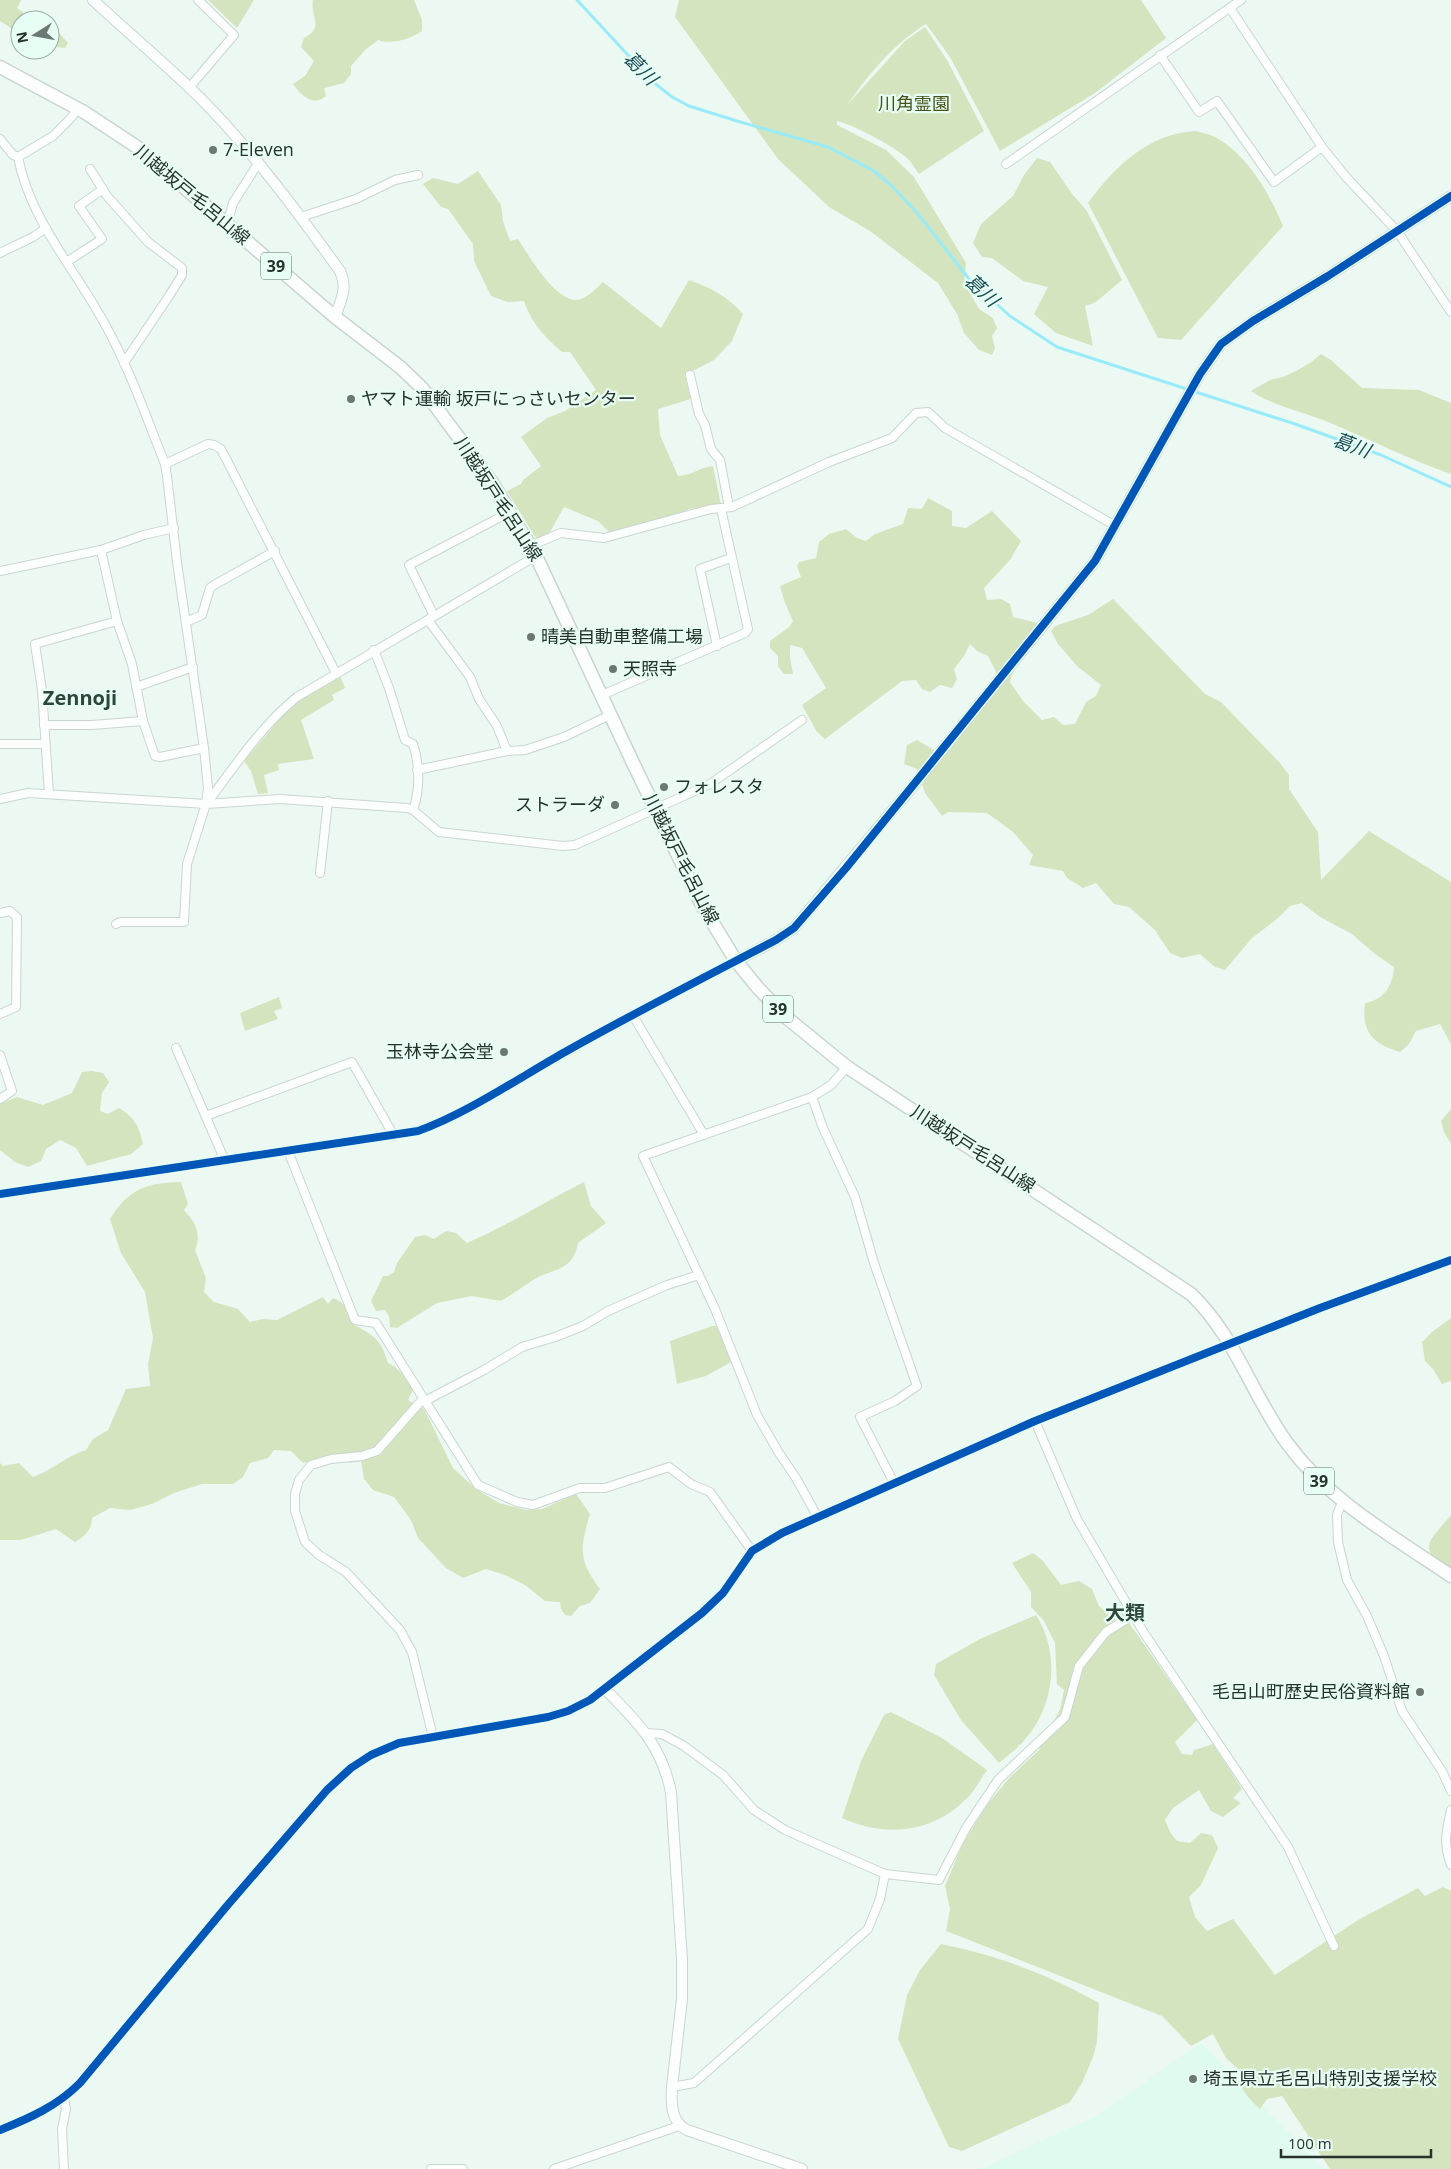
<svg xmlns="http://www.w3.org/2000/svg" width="1451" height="2169" viewBox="0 0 1451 2169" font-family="'Open Sans','Noto Sans JP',sans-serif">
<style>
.built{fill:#dffaee}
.green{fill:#d4e4be}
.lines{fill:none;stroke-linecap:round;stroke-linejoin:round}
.stream{stroke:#99ebf9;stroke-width:3}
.minor-casing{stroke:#cad5d0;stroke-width:10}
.tertiary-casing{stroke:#cad5d0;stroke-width:12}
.primary-casing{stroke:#cad5d0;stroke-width:15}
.minor{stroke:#fcfefd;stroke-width:8}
.tertiary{stroke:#fcfefd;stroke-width:10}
.primary{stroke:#fcfefd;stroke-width:12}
.cycleway-casing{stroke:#e7fef4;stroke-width:11}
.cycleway{stroke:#0057b8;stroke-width:8}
.poi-dot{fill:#6c7872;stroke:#e7fef4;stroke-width:2}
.labels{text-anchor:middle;stroke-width:4.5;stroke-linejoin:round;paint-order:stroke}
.shield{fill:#e7fef4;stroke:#616f69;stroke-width:1}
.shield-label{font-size:16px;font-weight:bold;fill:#27322d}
.park-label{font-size:18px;fill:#46521a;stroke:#e7fef4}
.poi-label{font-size:18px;fill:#27322d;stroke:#e7fef4;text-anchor:start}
.street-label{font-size:18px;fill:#27322d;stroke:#e7fef4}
.water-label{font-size:19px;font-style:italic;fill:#194b54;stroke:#e7fef4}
.quarter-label{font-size:20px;font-weight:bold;fill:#2e463c;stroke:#e7fef4}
</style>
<rect width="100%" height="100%" fill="#ecf9f3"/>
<path class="built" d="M 1201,2043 L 1324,2169 L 981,2169 L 1098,2115 Z"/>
<g class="green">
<path d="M 0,0 L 21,0 L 17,8 L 33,20 L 20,20 L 20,38 L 14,30 L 0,21 Z"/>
<path d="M 208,0 L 254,0 L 237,28 Z"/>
<path d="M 313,0 L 414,0 L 422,20 L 422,31 C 410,39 392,45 378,40 L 365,50 L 351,66 L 351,74 L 344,83 L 324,88 L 326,96 C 313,107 302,96 293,84 L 305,76 L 314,61 L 301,47 L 304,38 C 325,27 310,18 313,0 Z"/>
<path d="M 679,0 L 1141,0 L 1166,38 L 1095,93 L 1000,151 L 950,57 L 926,24 C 893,44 869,74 847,105 L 905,41 L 925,27 L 947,60 L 984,131 L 919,174 C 916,170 913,165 910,161 C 898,148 854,125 837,121 L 837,125 L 886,150 L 914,177 L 966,263 L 964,283 L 979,309 L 993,318 L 997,328 L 992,336 L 995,348 L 992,355 L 979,350 L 964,333 L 957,314 L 938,283 L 870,231 L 829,207 L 778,159 L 675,17 Z"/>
<path d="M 50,23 L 68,43 L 65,48 L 56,47 L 50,40 Z"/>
<path d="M 1196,131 C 1202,133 1209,134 1215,137 C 1247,154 1270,194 1283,226 L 1181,340 L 1158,338 L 1088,203 C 1114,167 1149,133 1196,131 Z"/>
<path d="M 1037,158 L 1050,162 L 1073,195 L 1087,211 L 1122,280 L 1096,302 L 1085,306 L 1093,346 L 1056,333 L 1034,314 L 1048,287 L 1023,281 L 992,258 L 982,257 L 973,243 L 981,224 L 1013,196 L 1024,175 Z"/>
<path d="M 478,171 L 501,205 L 503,221 L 510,241 L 518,239 C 529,256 555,301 577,300 C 587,299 596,288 603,282 L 661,328 L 689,280 C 710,287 728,297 743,314 L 732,341 L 714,360 L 685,375 L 691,399 L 658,409 L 660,435 L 678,476 C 691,476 700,467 713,466 L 721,505 L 689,509 L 673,516 L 624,530 L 609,532 L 598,521 L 564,507 L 550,532 L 537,540 L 507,491 L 521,484 L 523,480 L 541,466 L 521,437 L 547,418 L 565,411 L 596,390 L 570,352 L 562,352 C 544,336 532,324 524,301 L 507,302 L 491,296 L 474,261 L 473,244 L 448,209 L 441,207 L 423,184 L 433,178 L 458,184 Z"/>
<path d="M 1321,354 L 1331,360 L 1362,388 L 1419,390 L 1451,403 L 1451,474 C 1411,460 1373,441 1333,424 C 1310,414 1270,405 1251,391 L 1270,380 L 1283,377 L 1296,371 L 1310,363 Z"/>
<path d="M 928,498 L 952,511 L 952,526 L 966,528 L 992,511 L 1021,541 L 1010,560 L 984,588 L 987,600 L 1001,599 L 1010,604 L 1013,617 L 1038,623 L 1041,633 C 1031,653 1015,658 1010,682 L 1023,701 L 1042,720 L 1054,717 L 1063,725 L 1075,724 L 1086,702 L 1096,696 L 1101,685 L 1078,667 L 1058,644 L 1051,631 L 1055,626 L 1088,615 L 1113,599 L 1205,694 L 1221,702 L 1279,762 L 1289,775 L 1289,789 L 1318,832 L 1321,880 L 1369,831 L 1451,882 L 1451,1044 L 1440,1024 L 1416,1031 L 1409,1044 L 1400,1052 C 1373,1044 1361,1032 1365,1003 C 1384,1000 1393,985 1394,967 L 1375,954 L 1352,934 L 1320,917 L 1302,903 L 1290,906 L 1277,919 L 1252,938 L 1225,970 L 1215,967 L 1200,954 L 1182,958 L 1170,953 L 1155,930 L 1129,907 L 1114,904 L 1096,883 L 1083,888 L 1067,878 L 1063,871 L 1029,865 L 1033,855 L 1013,832 L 987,813 L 948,812 L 942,816 L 925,793 L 917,769 L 904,764 L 907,745 L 917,740 L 934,750 L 950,750 L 966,726 L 988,701 L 996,672 L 988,656 L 977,651 L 970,644 L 964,656 L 954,669 L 957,679 L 952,688 L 940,685 L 930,692 L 922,689 L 916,680 L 902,681 L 825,739 L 817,732 L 802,705 L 826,688 L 802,648 L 790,645 L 790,657 L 793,674 L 784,674 L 778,666 L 778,656 L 770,648 L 770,641 L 789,627 L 793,621 L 785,603 L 780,586 L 801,577 L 797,566 L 799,562 L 816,558 L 819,542 L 829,534 L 846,529 L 857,538 L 866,541 L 875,534 L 903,524 L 908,508 L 922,509 Z"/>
<path d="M 340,676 L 345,688 L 332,695 L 334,700 L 301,720 L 314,759 L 278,764 L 279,770 L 264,775 L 268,793 L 258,794 L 251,771 L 244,761 L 284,714 L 309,694 Z"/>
<path d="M 279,997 L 282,1008 L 274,1011 L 278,1019 L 245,1031 L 240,1013 Z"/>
<path d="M 92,1071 L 103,1073 L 109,1082 L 102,1093 L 100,1111 L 108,1114 L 119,1108 C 135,1118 139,1126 143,1144 L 131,1154 L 87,1166 L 76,1148 L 60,1140 L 46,1149 L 41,1161 L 28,1167 L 15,1162 L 0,1150 L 0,1104 L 17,1097 L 43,1105 L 72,1093 L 82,1072 Z"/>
<path d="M 1451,1109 L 1451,1144 L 1444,1132 L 1441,1121 Z"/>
<path d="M 181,1182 L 188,1204 L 184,1210 C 195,1222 202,1233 195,1250 L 206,1278 L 204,1292 L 214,1302 L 238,1309 L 250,1322 L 263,1319 L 277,1320 L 323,1297 L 328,1304 L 333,1298 C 346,1303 350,1311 353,1324 C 374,1336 381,1339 388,1363 C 400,1368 406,1379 413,1390 L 408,1400 L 424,1409 L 453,1468 L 476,1489 L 499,1503 L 526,1510 L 542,1509 L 576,1494 L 590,1514 C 580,1549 578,1559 600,1589 L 590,1603 L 580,1606 L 571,1616 L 565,1615 L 561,1609 L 560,1602 L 545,1601 L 525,1585 L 505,1575 L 486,1569 L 463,1578 L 446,1568 L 418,1538 L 411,1520 L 394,1497 L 373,1490 L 364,1479 L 361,1461 L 350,1463 L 335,1454 L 303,1463 L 291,1451 L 274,1450 L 268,1458 L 250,1463 L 243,1477 L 233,1484 L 202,1484 L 174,1493 L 152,1504 L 130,1510 L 110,1508 L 92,1518 C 92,1530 85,1536 75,1542 L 56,1529 L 21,1540 L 0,1540 L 0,1463 L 3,1466 L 19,1463 L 33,1477 C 53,1470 66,1456 86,1450 L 93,1439 L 108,1430 L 126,1389 L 150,1386 L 148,1364 L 153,1338 L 145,1292 L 121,1253 L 110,1219 C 129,1188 147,1183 181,1182 Z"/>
<path d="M 584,1182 L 591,1206 L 606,1223 L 578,1243 C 572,1273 554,1267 533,1280 C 522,1287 512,1295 501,1301 L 472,1296 L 437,1303 L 397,1328 L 390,1327 L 389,1316 L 385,1310 L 376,1311 L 371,1301 L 383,1276 L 388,1276 L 394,1272 L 397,1263 L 415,1237 L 425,1235 L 434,1239 L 446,1231 L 456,1233 L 467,1243 C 507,1226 544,1202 584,1182 Z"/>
<path d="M 1451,1318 L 1451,1381 L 1442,1384 L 1433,1369 L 1425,1361 L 1422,1342 L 1432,1332 Z"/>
<path d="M 712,1326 L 717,1326 L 731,1362 L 706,1376 L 677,1384 L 670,1341 Z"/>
<path d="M 1451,1515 L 1451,1571 C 1415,1548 1429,1542 1451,1515 Z"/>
<path d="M 1033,1553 L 1043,1561 L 1061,1585 L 1079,1581 L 1092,1589 L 1099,1606 L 1109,1615 L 1120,1610 L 1197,1720 L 1175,1742 L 1182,1754 L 1192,1755 L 1194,1750 L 1213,1744 L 1242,1789 L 1233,1798 L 1241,1803 L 1223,1817 L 1211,1811 L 1199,1790 L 1173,1808 L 1165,1820 L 1170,1832 L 1177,1841 L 1190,1843 L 1201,1833 L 1212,1835 L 1218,1848 L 1201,1885 L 1189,1897 L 1195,1917 L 1207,1931 L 1233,1919 L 1275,1975 L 1358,1920 L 1418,1888 L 1425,1896 L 1443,1887 L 1451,1891 L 1451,2169 L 1330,2169 L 1282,2096 L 1267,2099 L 1260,2109 C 1246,2095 1239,2090 1239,2070 L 1226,2058 L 1213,2034 L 1191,2046 L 1162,2016 L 946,1931 L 950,1909 L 945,1886 L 963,1843 L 987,1805 L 1010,1777 L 1039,1750 L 1060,1709 L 1064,1690 L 1057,1684 L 1055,1643 L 1044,1621 L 1031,1607 L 1031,1592 L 1012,1563 Z"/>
<path d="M 1036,1615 C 1060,1652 1055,1704 1027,1737 C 1019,1747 1009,1755 999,1763 L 961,1720 L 934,1675 L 936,1664 L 980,1639 Z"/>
<path d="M 891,1712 L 942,1738 L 987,1770 C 980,1780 974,1793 964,1801 C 930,1834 883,1837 842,1818 L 861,1761 L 884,1715 Z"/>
<path d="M 941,1944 C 1000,1956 1046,1974 1099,2003 L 1097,2042 L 1093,2057 L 1082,2083 L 1070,2102 L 962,2151 L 949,2147 L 898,2039 L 907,1995 L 920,1970 Z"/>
</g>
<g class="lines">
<path class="stream" d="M 577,0 L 652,81 L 672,97 L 689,106 L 737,121 L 828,147 L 874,171 L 892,186 L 918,214 L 969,279 L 1010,316 L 1057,347 L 1295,424 L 1381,455 L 1451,487"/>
<g class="minor-casing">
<g id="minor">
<path d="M 1230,8 L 1322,147 L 1346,177 L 1397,231 L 1451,312"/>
<path d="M 1160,55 L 1199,112 L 1217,101 L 1274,182 L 1322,147"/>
<path d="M 189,88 L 234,35 L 198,0"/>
<path d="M 0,139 L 13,155 L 18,157 C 30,221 77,271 107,328 C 130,370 147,419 165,464 L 167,476 L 177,562 L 204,748 L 208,788 L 206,804 L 187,864 L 184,922 L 120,922 L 116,924"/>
<path d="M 18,157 L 53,136 L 70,119 L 78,109"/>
<path d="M 1006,164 L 1241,0"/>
<path d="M 90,169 L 107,196 L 148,242 L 182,268 L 182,275 L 169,296 L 124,363"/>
<path d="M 301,217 L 356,199 L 395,180 L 418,175"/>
<path d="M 227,225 L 233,203 L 259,162"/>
<path d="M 0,253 L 33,237 L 46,228"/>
<path d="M 68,261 L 102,239 L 79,206 L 103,189"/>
<path d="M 690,375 L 699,414 L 705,425 L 711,449 L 720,460 L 729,507"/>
<path d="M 165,464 L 208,444 L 214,445 L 221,449 L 336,673"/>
<path d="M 530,546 L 561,533 L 604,538 L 711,509 L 732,507 L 829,462 L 892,438 L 916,413 L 928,412 L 945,428 L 1114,525"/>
<path d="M 101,550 L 117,621 L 132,664 L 143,721 L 155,756 L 160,757 L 204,748"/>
<path d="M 0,571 L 101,550 L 144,535 L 174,528"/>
<path d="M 434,616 L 409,565 L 510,512"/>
<path d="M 428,620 L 470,677 L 479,699 L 497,726 L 507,751"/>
<path d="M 186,622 L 202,615 L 210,588 L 214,585 L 275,551"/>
<path d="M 717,646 L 700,569 L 731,558"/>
<path d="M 374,650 L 389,688 L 405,740 L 413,744 C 420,764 420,791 413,810"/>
<path d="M 136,687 L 193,667"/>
<path d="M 602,695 L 745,633 L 748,629 L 721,509"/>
<path d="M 44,725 L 92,725 L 143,721"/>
<path d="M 0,744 L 45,744"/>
<path d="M 417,770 L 507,751 L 525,750 L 564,737 L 610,715"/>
<path d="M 49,794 L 42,690 L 35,644 L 117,621"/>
<path d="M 0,799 L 28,793 L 206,804 L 280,799 L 407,808 L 413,810 L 439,832 L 563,846 L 575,845 L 591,838 L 710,784 L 802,720"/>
<path d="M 207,803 C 235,766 261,726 297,697 L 536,556"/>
<path d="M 320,873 L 328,801"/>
<path d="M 0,913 L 10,911 L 17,917 L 16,1007 L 0,1014"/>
<path d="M 632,1014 L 704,1135"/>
<path d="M 176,1048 L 225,1161"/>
<path d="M 0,1055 L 12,1091 L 0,1099"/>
<path d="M 812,1097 L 823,1128 L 855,1197 L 874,1263 L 917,1386 L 895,1401 L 860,1417 L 894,1483"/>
<path d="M 206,1116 L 352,1062 L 394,1136"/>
<path d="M 288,1151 L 355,1320 L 376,1323 L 478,1485 L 517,1502 L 533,1505 L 580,1488 L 605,1488 L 669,1467 L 691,1484 L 710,1492 L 752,1551"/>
<path d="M 0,1194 L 418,1131 C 462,1115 504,1087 545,1064 C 608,1028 672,994 736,961"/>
<path d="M 1035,1421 L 1077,1519 L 1144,1633 L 1288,1847 L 1334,1946"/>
<path d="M 1342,1502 L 1337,1515 L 1338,1542 L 1347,1580 L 1367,1616 L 1384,1656 L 1402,1711 L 1442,1771 L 1451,1791"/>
<path d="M 817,1516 L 796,1478 L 779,1453 L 757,1415 L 715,1309 L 643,1156 L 812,1097 L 831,1085 L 847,1067"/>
<path d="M 646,1733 L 662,1734 L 684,1746 L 723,1775 L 754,1810 L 785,1830 L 885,1874 L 939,1880 L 966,1828 L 998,1780 L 1065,1717 L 1079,1666 L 1106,1632 L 1133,1615"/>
<path d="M 433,1737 L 412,1652 L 400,1630 L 346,1572 L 319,1555 L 305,1542 L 295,1511 L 295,1494 L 299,1480 L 311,1465 L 331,1459 L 362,1456 L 377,1451 L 421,1401 L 425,1401 L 484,1370 L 522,1347 L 555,1337 L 583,1326 L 608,1311 L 667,1285 L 699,1275"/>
<path d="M 1451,1810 C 1446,1832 1443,1843 1451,1865"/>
<path d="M 672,2087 L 694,2083 L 868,1929 L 880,1899 L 885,1874"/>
<path d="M 64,2099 L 66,2109 L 62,2129 L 64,2169"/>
<path d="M 0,2130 C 30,2118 57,2106 80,2083 L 226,1907 L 327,1790 L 351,1768 L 371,1755 L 399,1743 L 548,1717 L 568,1711 L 590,1700 L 702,1613 L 723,1593 L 752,1551 L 782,1533 L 1035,1421 L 1320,1308 L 1451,1260"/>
<path d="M 431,2169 L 463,2169"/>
<path d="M 554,2169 L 679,2126"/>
</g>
</g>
<g class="tertiary-casing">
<g id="tertiary">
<path d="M 93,0 C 136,40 183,78 223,122 C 266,169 303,220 340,271 C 348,288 341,300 335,317"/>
<path d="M 736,961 L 776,940 L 794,928 L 913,786 L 1095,561 L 1200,374 L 1221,344 L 1253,321 L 1328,276 L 1451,196"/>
<path d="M 605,1689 C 638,1723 661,1744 671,1792 L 682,1960 L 682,1999 L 672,2087 C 671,2104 671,2122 687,2130 L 802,2169"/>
</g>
</g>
<g class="primary-casing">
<path id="primary" d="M 0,67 L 84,112 L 137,147 L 335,317 L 400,367 L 422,388 L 493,484 L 536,556 L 633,763 L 703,907 L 736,961 L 758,988 L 787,1018 L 847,1067 L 1191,1294 C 1235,1336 1252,1395 1287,1443 C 1330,1502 1391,1535 1451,1576"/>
</g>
<use href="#minor" class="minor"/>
<use href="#tertiary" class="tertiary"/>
<use href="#primary" class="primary"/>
<g class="cycleway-casing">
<g id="cycleway">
<path d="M 0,1194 L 418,1131 C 466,1114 519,1078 565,1052 C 634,1013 705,977 776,940 L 794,928 L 846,868 L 1095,561 L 1200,374 L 1221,344 L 1253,321 L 1328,276 L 1451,196"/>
<path d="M 0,2130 C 30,2118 57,2106 80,2083 L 226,1907 L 327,1790 L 351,1768 L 371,1755 L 399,1743 L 548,1717 L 568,1711 L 590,1700 L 702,1613 L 723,1593 L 752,1551 L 782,1533 L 1035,1421 L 1320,1308 L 1451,1260"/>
</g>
</g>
<use href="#cycleway" class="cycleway"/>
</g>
<g class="poi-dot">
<circle cx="213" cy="150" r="5"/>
<circle cx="351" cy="399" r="5"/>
<circle cx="531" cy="637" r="5"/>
<circle cx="613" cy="669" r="5"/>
<circle cx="664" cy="787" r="5"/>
<circle cx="615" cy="805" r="5"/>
<circle cx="504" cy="1052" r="5"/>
<circle cx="1420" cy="1692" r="5"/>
<circle cx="1193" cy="2079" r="5"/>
</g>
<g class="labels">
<g class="shield">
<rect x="261" y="252.5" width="30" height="27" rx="4"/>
<rect x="763" y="995.5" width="30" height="27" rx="4"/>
<rect x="1304" y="1467.5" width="30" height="27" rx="4"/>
</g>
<g class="shield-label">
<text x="276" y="272">39</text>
<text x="778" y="1015">39</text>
<text x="1319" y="1487">39</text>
</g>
<g class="park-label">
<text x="914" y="110">川角霊園</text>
</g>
<g class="poi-label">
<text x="223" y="156">7-Eleven</text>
<text x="361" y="405">ヤマト運輸 坂戸にっさいセンター</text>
<text x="541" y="643">晴美自動車整備工場</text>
<text x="623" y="675">天照寺</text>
<text x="674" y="793">フォレスタ</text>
<text x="605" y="811" text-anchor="end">ストラーダ</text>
<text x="494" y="1058" text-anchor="end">玉林寺公会堂</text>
<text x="1410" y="1698" text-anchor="end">毛呂山町歴史民俗資料館</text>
<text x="1203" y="2085">埼玉県立毛呂山特別支援学校</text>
</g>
<g class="street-label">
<text transform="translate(192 195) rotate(40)" y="6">川越坂戸毛呂山線</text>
<text transform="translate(498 499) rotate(57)" y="6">川越坂戸毛呂山線</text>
<text transform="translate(681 859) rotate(63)" y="6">川越坂戸毛呂山線</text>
<text transform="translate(973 1149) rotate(33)" y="6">川越坂戸毛呂山線</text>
</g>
<g class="water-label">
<text transform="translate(641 68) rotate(45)" y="7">葛川</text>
<text transform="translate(982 290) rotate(43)" y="7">葛川</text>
<text transform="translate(1352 445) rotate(20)" y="7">葛川</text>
</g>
<g class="quarter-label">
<text x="80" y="705">Zennoji</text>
<text x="1125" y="1620">大類</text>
</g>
</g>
<g transform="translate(35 35) rotate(259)"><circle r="24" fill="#e7fef4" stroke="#9aaca4"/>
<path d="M0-4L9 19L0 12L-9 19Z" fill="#6c7872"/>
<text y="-8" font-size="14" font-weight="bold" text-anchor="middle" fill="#27322d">N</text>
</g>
<path d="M1281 2149v8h150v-8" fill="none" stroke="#27322d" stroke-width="2.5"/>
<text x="1288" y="2149" font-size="15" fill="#27322d" stroke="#e7fef4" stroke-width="4" paint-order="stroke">100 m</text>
</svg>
